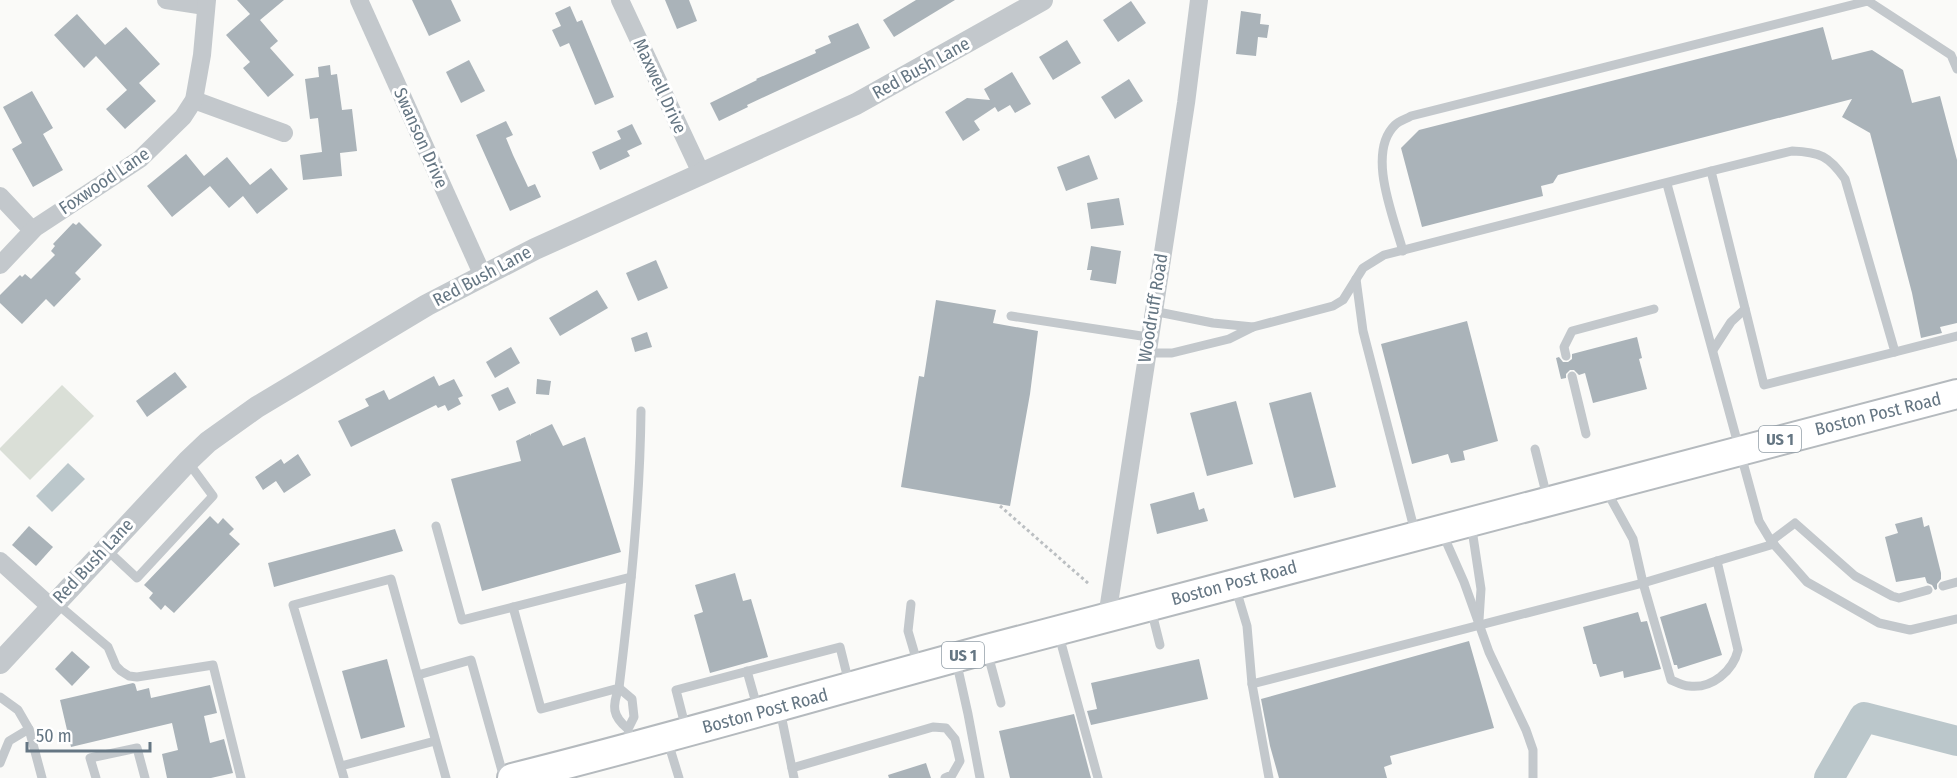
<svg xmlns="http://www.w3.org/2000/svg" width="1957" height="778" viewBox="0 0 1957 778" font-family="'Fira Sans Condensed',sans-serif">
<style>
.green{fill:#dadfd7}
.water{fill:#bbc7cb}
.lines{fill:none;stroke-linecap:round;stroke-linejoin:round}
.river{stroke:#bbc7cb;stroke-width:30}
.building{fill:#aab3b9}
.primary-casing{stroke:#b5babe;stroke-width:32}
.path{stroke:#bbbfc2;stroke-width:3;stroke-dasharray:3 3;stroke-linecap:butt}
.service{stroke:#c3c8cc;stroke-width:9}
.minor{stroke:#c3c8cc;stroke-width:18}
.tertiary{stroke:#c3c8cc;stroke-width:22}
.primary{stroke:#fff;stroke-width:28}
.labels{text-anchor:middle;stroke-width:6;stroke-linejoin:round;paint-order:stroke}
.shield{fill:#fff;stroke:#939fa8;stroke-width:1.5}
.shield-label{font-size:16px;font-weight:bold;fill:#657683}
.street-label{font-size:18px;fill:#657683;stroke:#fff}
</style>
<rect width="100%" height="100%" fill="#fafaf8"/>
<path class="green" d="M 62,385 L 94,416 L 30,480 L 0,450 L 0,448 Z"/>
<path class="water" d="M 68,463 L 85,479 L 52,512 L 36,496 Z"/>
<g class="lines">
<path class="river" d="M 1829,778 L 1864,717 L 1957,741"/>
</g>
<g class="building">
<path d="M 237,0 L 284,0 L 260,20 L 278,41 L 270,48 L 294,75 L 268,97 L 243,68 L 250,62 L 226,35 L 250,14 Z"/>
<path d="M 412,0 L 451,0 L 461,21 L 429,36 Z"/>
<path d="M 665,0 L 689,0 L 697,21 L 677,29 Z"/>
<path d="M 916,0 L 955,0 L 894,37 L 883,20 Z"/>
<path d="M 1131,1 L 1146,23 L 1118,42 L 1103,20 Z"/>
<path d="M 570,6 L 577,22 L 582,20 L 614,97 L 595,105 L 569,43 L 560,47 L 552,30 L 561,26 L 555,13 Z"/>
<path d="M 1241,11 L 1261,14 L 1260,24 L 1269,25 L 1267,38 L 1258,37 L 1256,56 L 1236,54 Z"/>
<path d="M 77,14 L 105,45 L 126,27 L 160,64 L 139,83 L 156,101 L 125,129 L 106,109 L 127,90 L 96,56 L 84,68 L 54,35 Z"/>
<path d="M 858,23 L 870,48 L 747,105 L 748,107 L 719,121 L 710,103 L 757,80 L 756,79 L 816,53 L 815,50 L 831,43 L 828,36 Z"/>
<path d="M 1823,27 L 1832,60 L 1872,50 L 1903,70 L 1912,103 L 1940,96 L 1957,160 L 1957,323 L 1940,327 L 1942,333 L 1921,338 L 1912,293 L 1870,133 L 1842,117 L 1852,99 L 1558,175 L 1553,183 L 1541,186 L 1543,196 L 1422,227 L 1401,148 L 1419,130 Z"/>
<path d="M 1067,40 L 1081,63 L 1053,80 L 1039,57 Z"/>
<path d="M 469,60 L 485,91 L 461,103 L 446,72 Z"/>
<path d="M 330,65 L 331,75 L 337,74 L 342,110 L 352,109 L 357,151 L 340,153 L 342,176 L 303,180 L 300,155 L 322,152 L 318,118 L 310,119 L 305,79 L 319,77 L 318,67 Z"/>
<path d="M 1012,72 L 1031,104 L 1015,113 L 1010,105 L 998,112 L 995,107 L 974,121 L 980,130 L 963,141 L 945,112 L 967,98 L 990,100 L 984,89 Z"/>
<path d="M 1129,79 L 1143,101 L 1115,119 L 1101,97 Z"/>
<path d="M 32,91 L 53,128 L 43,134 L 63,170 L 33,187 L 12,149 L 22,143 L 3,107 Z"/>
<path d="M 506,121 L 513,135 L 506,138 L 513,155 L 528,187 L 535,184 L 541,197 L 510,211 L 476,135 Z"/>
<path d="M 632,124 L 642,144 L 627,151 L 630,156 L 600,170 L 592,152 L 621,139 L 617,131 Z"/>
<path d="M 186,154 L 204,176 L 227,157 L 250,185 L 271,168 L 288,189 L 257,214 L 243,196 L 229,208 L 210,186 L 172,217 L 147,186 Z"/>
<path d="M 1089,155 L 1098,179 L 1066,191 L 1057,167 Z"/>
<path d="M 1119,198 L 1124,225 L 1091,229 L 1087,203 Z"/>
<path d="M 79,222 L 102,245 L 75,273 L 81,279 L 54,307 L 46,299 L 22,324 L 0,303 L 0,295 L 20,275 L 22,277 L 25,274 L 31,279 L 55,255 L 51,251 L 55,246 L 53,244 L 73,223 L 76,225 Z"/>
<path d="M 1091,246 L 1121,251 L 1116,284 L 1090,280 L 1092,270 L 1087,270 Z"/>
<path d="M 656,260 L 668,288 L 638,301 L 626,273 Z"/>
<path d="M 597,290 L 608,308 L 560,336 L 549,318 Z"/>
<path d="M 936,300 L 996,310 L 993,323 L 1038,331 L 1030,394 L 1010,506 L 901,487 L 919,376 L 924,377 Z"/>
<path d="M 1467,321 L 1498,441 L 1463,451 L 1465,460 L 1451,463 L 1448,454 L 1412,464 L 1381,344 Z"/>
<path d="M 647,332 L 652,347 L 635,352 L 631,338 Z"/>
<path d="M 1637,337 L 1642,358 L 1639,359 L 1647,389 L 1593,403 L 1585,373 L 1579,375 L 1574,370 L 1570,370 L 1566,374 L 1566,378 L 1561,379 L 1556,358 L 1559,357 L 1563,362 L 1568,362 L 1572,359 L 1572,354 Z"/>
<path d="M 511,347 L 520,363 L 495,378 L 486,362 Z"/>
<path d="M 175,372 L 187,387 L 147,417 L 136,401 Z"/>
<path d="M 434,376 L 439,386 L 454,379 L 463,396 L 458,398 L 461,404 L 448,411 L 445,405 L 438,408 L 436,405 L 351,447 L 338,421 L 369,406 L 365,399 L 384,390 L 389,400 Z"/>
<path d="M 537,379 L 551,381 L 549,395 L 536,394 Z"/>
<path d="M 508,387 L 516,403 L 499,411 L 491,395 Z"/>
<path d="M 1311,392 L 1336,487 L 1294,498 L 1269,403 Z"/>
<path d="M 1236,401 L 1253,464 L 1207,476 L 1190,413 Z"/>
<path d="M 552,424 L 563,446 L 585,437 L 621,552 L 482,591 L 451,479 L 521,461 L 516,441 L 530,434 L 531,436 L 531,434 Z"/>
<path d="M 298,454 L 311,475 L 284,493 L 276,481 L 263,490 L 255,477 L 281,459 L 284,464 Z"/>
<path d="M 1194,492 L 1199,510 L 1204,508 L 1208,521 L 1157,534 L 1150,504 Z"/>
<path d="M 210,516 L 218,524 L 223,518 L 234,529 L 229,534 L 240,544 L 174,613 L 165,605 L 161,610 L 149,598 L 153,593 L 144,585 Z"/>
<path d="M 1922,517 L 1924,527 L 1929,525 L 1941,573 L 1941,579 L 1937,584 L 1937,589 L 1935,590 L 1932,585 L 1927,583 L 1925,577 L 1896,582 L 1885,537 L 1898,533 L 1895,524 Z"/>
<path d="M 29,526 L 53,547 L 36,566 L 12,545 Z"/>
<path d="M 395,529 L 403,551 L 274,587 L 268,563 Z"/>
<path d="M 735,573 L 743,601 L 751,599 L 768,657 L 710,673 L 694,615 L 703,612 L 695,585 Z"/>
<path d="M 1706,603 L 1722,655 L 1678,669 L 1677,665 L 1674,665 L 1660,617 Z"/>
<path d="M 1638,612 L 1641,622 L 1647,621 L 1661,669 L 1624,678 L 1623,671 L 1600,677 L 1596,664 L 1593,664 L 1583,627 Z"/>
<path d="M 1469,641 L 1494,728 L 1390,756 L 1392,764 L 1384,767 L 1387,778 L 1279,778 L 1270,746 L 1261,699 Z"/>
<path d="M 72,651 L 90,667 L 72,686 L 55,669 Z"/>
<path d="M 387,659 L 405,727 L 361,739 L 342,671 Z"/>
<path d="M 1199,659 L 1208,699 L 1091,725 L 1087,711 L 1097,709 L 1091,683 Z"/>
<path d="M 133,683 L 135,684 L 137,691 L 149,688 L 151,698 L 210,685 L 217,713 L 204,716 L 210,743 L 224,739 L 233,773 L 211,778 L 167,778 L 162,754 L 178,750 L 172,723 L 71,747 L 60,700 Z"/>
<path d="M 1074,714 L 1091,778 L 1010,778 L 999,731 Z"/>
<path d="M 926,763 L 931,778 L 889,778 L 888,775 Z"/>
</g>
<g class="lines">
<g class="primary-casing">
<path id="primary" d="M 512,778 C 673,738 831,691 991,648 C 1312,561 1634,477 1957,394"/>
</g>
<path class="path" d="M 1000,506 L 1089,584"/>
<g class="service">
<path d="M 1792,151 C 1820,152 1829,156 1845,179 L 1895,352 L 1764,385 L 1711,171 Z"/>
<path d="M 1667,184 L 1759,521 L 1771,541 L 1807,582 L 1879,623 L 1910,630 L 1957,619"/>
<path d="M 1403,251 C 1394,218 1366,153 1395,125 C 1399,121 1406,119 1411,116 L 1868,1 L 1951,55 L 1957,69"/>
<path d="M 1356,279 L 1363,331 L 1415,532"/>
<path d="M 1153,311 L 1213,323 L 1253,327"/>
<path d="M 1011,316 L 1148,337"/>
<path d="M 1713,350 L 1731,322 L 1745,309"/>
<path d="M 1895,352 L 1957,336"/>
<path d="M 1146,353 L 1172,353 L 1229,339 L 1253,327 L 1333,306 L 1343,300 L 1363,268 L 1384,255 L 1711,171"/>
<path d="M 1566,356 L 1564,347 L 1572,331 L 1654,309"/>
<path d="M 1572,376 L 1586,434"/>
<path d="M 1535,449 L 1547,497"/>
<path d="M 1606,490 L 1633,539 L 1643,583 L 1671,680 C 1676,682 1683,686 1689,686 C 1712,689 1733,671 1738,650 L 1717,561"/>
<path d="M 1471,523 L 1481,589 L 1479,620"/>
<path d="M 436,526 L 462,620 L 631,577"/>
<path d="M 1441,530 L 1464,582 L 1489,652 L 1526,730 L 1533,750 L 1533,778"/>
<path d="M 1771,541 L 1795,523 L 1855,576 L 1892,596 L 1899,598 L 1928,590"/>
<path d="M 107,550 L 137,578 L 213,496 L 188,462"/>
<path d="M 1235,586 L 1247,626 L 1252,684 L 1269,778"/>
<path d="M 1943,586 L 1957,582"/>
<path d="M 56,603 L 108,647 L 116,666 L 121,671 L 129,676 L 137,677 L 213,665 L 241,778"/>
<path d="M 911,604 L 908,631 L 918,665"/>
<path d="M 513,607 L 541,709 L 619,688 C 630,596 640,504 641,411"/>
<path d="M 1151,609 L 1160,645"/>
<path d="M 1058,632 L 1098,778"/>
<path d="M 987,651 L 1001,703"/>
<path d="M 956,660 L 968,714 L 980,778"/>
<path d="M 747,671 L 758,710"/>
<path d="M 418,675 L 471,660 L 504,778"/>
<path d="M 1252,684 L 1643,583 L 1774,544"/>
<path d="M 0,697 L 18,710 L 29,729 L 42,778"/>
<path d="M 780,710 L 794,778"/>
<path d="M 628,729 C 612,716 612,706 619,688 L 632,699 L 634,717 L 628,729 L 631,744"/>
<path d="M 686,729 L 676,690 L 840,647 L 849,683"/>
<path d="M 667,739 L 679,778"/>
<path d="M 0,763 L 9,741 L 29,729"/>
<path d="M 341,766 L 435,741"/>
<path d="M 792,768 L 933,727 L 946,728 L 955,739 L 960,761 L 952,775 L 945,778"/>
<path d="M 96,778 L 90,758 L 137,748 L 145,778"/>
<path d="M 344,778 L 293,605 L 391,579 L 446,778"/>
</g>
<g class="minor">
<path d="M 166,0 L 205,6"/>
<path d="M 359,0 L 483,276"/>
<path d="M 620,0 L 701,173"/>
<path d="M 194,100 L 284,133"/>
<path d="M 0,196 L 32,230"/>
<path d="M 0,265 L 35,228 L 140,159 L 183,117 L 194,100 L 202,55 L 207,0"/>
<path d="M 0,561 L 51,607"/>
<path d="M 1107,617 L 1186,103 L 1199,0"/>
</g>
<path class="tertiary" d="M 0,663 L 188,461 L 208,442 L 257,407 L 427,305 L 535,249 L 856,104 L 1042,0"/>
<use href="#primary" class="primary"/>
</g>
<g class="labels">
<g class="shield">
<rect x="1759" y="426" width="42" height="26" rx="4.5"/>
<rect x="942" y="642" width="42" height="26" rx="4.5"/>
</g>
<g class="shield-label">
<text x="1780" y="445">US 1</text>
<text x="963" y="661">US 1</text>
</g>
<g class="street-label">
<text transform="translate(921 68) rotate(-29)" y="6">Red Bush Lane</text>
<text transform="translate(660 86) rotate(65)" y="6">Maxwell Drive</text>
<text transform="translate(421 138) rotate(66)" y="6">Swanson Drive</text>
<text transform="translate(104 181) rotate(-34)" y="6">Foxwood Lane</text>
<text transform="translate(482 276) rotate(-28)" y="6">Red Bush Lane</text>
<text transform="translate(1153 308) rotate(-81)" y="6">Woodruff Road</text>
<text transform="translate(1878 414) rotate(-14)" y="6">Boston Post Road</text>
<text transform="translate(93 561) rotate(-47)" y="6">Red Bush Lane</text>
<text transform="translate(1234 583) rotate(-15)" y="6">Boston Post Road</text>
<text transform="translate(765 711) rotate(-15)" y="6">Boston Post Road</text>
</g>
</g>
<path d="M27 742v9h123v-9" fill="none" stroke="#657683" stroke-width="3"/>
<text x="36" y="742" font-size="18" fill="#657683" stroke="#ffffff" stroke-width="4.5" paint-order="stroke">50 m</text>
</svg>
